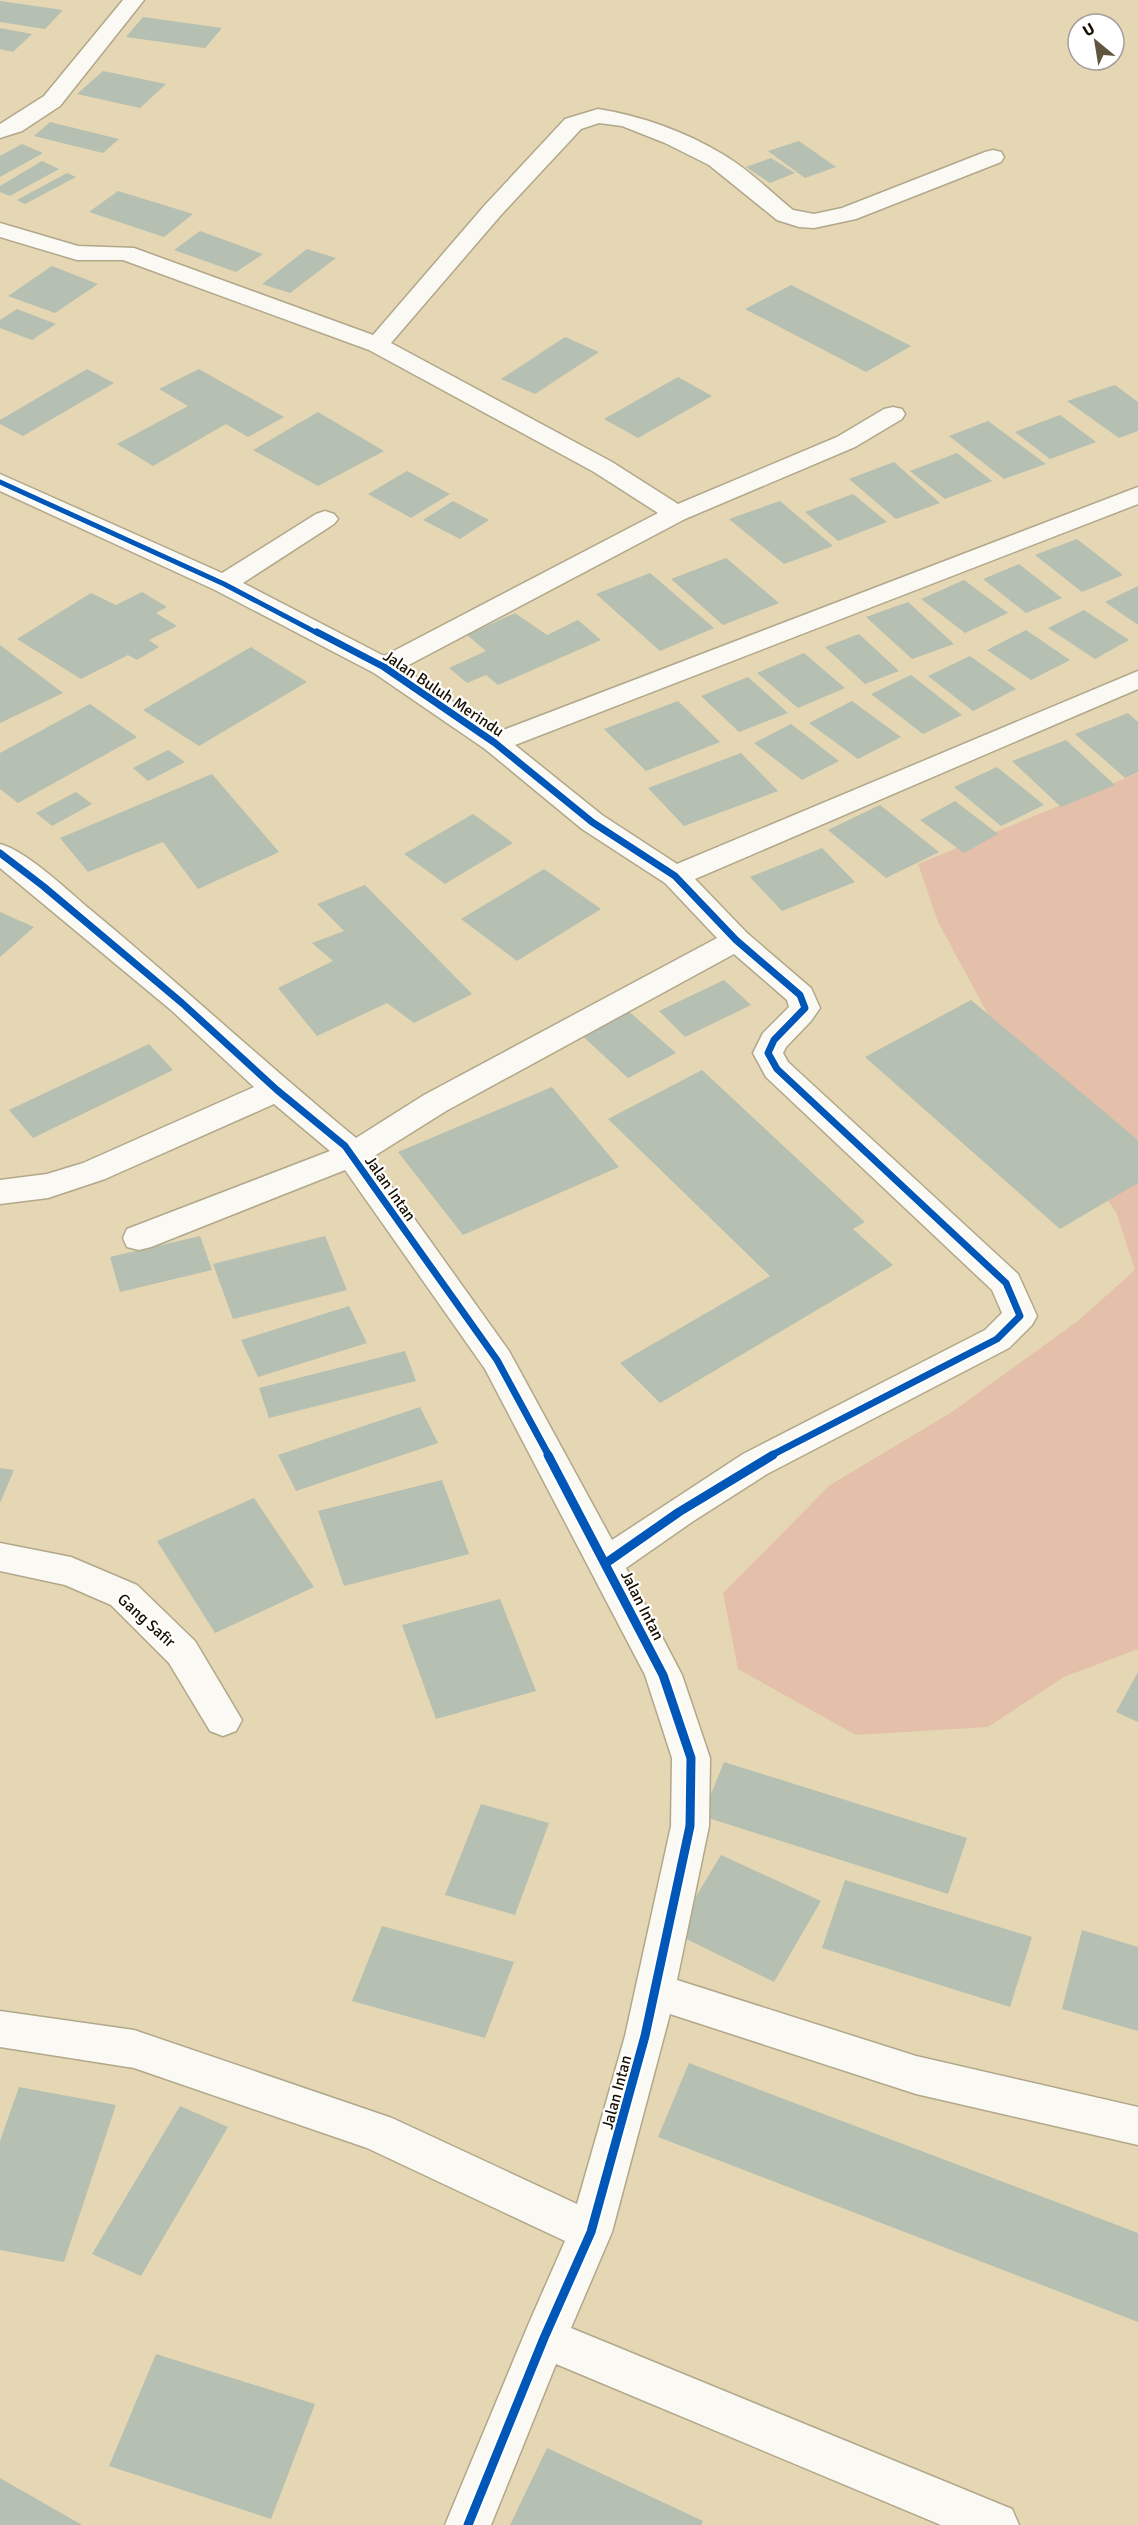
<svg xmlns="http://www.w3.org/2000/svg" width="1138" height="2525" viewBox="0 0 1138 2525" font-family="Signika,sans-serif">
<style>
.green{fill:#e4c0ab}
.building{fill:#b5bfb2}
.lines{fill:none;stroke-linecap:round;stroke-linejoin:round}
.minor-casing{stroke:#b1a78a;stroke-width:3}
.minor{fill:#fbf9f4;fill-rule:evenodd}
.cycleway-far2-casing{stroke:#fff;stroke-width:8}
.cycleway-far1-casing{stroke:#fff;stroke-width:10}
.cycleway-casing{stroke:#fff;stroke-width:13}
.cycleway-far2{stroke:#0057b8;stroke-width:5}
.cycleway-far1{stroke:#0057b8;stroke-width:7}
.cycleway{stroke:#0057b8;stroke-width:9}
.labels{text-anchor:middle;stroke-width:4.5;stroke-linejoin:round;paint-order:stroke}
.street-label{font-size:16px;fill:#180f00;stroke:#fff}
</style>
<rect width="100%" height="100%" fill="#e5d7b3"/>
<path class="green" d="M 1138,773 L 1138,1649 L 1064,1677 L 988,1727 L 856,1735 L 738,1669 L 723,1593 L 830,1485 L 952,1412 L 1079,1320 L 1135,1270 L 1116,1212 L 1029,1090 L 938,922 L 918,864 Z"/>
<g class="building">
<path d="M 0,1 L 63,10 L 45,29 L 0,22 Z"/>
<path d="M 143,17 L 222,28 L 205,48 L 126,37 Z"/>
<path d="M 0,28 L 32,34 L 13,52 L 0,49 Z"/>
<path d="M 103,71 L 166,84 L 140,108 L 77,94 Z"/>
<path d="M 50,122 L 119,139 L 103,153 L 34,136 Z"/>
<path d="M 799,141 L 836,167 L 805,178 L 768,151 Z"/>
<path d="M 22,144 L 43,153 L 0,177 L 0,156 Z"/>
<path d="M 771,158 L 795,173 L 770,183 L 746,167 Z"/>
<path d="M 42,161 L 59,169 L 10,196 L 0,192 L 0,186 Z"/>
<path d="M 67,173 L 76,177 L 25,204 L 17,200 Z"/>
<path d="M 118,191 L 193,214 L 164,237 L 89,212 Z"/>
<path d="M 200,231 L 263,254 L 236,272 L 174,250 Z"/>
<path d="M 307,249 L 336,258 L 290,293 L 262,284 Z"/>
<path d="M 52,266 L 98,284 L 55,313 L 8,296 Z"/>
<path d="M 791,285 L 911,346 L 866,372 L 745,309 Z"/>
<path d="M 17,309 L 56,324 L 32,340 L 0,328 L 0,320 Z"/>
<path d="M 565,337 L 599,352 L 535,394 L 501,379 Z"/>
<path d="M 87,369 L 114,383 L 23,436 L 0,424 L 0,420 Z"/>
<path d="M 199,369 L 284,417 L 248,437 L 226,424 L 153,466 L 117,444 L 188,406 L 159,389 Z"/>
<path d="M 678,377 L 712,396 L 638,438 L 604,419 Z"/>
<path d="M 1115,385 L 1138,402 L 1138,431 L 1119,438 L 1067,401 Z"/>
<path d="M 318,412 L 384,451 L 318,486 L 253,450 Z"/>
<path d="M 1060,415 L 1096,442 L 1050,459 L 1015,432 Z"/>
<path d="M 988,421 L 1046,464 L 1004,479 L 949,436 Z"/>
<path d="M 957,453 L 992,481 L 945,499 L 910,471 Z"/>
<path d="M 894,462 L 940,503 L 896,519 L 849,479 Z"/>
<path d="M 407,471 L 450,494 L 411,518 L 368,494 Z"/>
<path d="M 853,494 L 887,522 L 838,541 L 805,512 Z"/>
<path d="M 453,501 L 489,520 L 460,539 L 423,520 Z"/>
<path d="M 780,501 L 833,546 L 784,564 L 729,519 Z"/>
<path d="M 1077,539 L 1123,575 L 1082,592 L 1035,555 Z"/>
<path d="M 726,558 L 779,603 L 723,625 L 671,579 Z"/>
<path d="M 1019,564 L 1062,598 L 1026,613 L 983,579 Z"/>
<path d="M 650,573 L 714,628 L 660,651 L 596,594 Z"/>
<path d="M 964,580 L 1008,613 L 965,633 L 921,599 Z"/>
<path d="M 1138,586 L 1138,625 L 1105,602 Z"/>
<path d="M 142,592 L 167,607 L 156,613 L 177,626 L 149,640 L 159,647 L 137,660 L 128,655 L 81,679 L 17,639 L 91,593 L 116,605 Z"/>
<path d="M 908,602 L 954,644 L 912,659 L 866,617 Z"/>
<path d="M 1084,610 L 1129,640 L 1095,659 L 1048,628 Z"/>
<path d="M 515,613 L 547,635 L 578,620 L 601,640 L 498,685 L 486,675 L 467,683 L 449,668 L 486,651 L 467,635 Z"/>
<path d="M 1026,630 L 1070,660 L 1031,680 L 987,650 Z"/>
<path d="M 859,634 L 899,671 L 865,684 L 825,647 Z"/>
<path d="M 0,645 L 63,693 L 0,723 Z"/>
<path d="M 251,647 L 307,682 L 199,746 L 143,710 Z"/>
<path d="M 804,653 L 845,688 L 798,708 L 757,673 Z"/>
<path d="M 970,656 L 1016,689 L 973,711 L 928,676 Z"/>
<path d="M 911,675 L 962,715 L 923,734 L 871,694 Z"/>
<path d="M 748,677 L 788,713 L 739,732 L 701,696 Z"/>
<path d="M 678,701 L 720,742 L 646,771 L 604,729 Z"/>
<path d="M 852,701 L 901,737 L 858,759 L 809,723 Z"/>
<path d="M 90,704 L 137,737 L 18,803 L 0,789 L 0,753 Z"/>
<path d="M 1128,713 L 1138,722 L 1138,772 L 1125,778 L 1075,734 Z"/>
<path d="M 791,724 L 839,761 L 802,780 L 754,743 Z"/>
<path d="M 1066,740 L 1115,785 L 1061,807 L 1012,761 Z"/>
<path d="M 168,750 L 185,762 L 148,781 L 133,768 Z"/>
<path d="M 741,753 L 778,791 L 684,826 L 648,788 Z"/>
<path d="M 997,767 L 1044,805 L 1001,826 L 954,787 Z"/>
<path d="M 212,774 L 279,852 L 198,889 L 163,842 L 88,872 L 60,838 Z"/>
<path d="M 76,792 L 92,804 L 52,826 L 36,813 Z"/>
<path d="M 955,801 L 998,834 L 964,853 L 920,820 Z"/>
<path d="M 880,805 L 939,852 L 886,878 L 828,830 Z"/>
<path d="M 473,814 L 513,843 L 445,884 L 404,854 Z"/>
<path d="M 822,848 L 855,882 L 782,911 L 750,877 Z"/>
<path d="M 544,869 L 601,909 L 517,961 L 461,919 Z"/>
<path d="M 365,885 L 472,994 L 414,1023 L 387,1003 L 317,1036 L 278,988 L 333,961 L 312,943 L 344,931 L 317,904 Z"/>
<path d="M 0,912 L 34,927 L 0,957 Z"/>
<path d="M 724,980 L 751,1005 L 685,1037 L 659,1011 Z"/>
<path d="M 971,1000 L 1138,1140 L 1138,1183 L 1060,1229 L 865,1057 Z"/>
<path d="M 624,1007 L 676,1053 L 628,1078 L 577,1031 Z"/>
<path d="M 149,1044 L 173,1070 L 33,1138 L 9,1110 Z"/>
<path d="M 702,1070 L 865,1222 L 853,1229 L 893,1265 L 660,1403 L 620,1363 L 770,1276 L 608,1119 Z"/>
<path d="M 552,1087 L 619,1167 L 463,1235 L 398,1152 Z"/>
<path d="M 200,1236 L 212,1270 L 120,1292 L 110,1257 Z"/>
<path d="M 325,1236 L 347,1290 L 233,1319 L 213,1264 Z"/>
<path d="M 349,1306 L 367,1343 L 258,1377 L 241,1340 Z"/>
<path d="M 405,1351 L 416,1381 L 269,1418 L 259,1388 Z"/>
<path d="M 420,1407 L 438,1443 L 296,1491 L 278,1455 Z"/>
<path d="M 0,1468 L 14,1470 L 0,1503 Z"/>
<path d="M 442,1480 L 469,1554 L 344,1586 L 318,1511 Z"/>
<path d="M 254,1498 L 314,1587 L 215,1633 L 157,1541 Z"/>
<path d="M 500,1599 L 536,1691 L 436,1719 L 402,1625 Z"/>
<path d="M 1138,1672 L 1138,1722 L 1116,1712 Z"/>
<path d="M 724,1762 L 967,1838 L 948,1894 L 702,1816 Z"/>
<path d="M 481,1804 L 549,1823 L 515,1915 L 445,1895 Z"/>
<path d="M 721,1855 L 821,1901 L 774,1982 L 674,1933 Z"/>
<path d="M 845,1880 L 1032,1937 L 1010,2007 L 822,1948 Z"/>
<path d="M 382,1926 L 514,1962 L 485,2038 L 352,2001 Z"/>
<path d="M 1082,1930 L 1138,1947 L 1138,2031 L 1062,2009 Z"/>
<path d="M 689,2063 L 1138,2233 L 1138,2322 L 658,2137 Z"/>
<path d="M 19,2087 L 116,2105 L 64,2262 L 0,2250 L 0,2141 Z"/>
<path d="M 180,2106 L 228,2127 L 141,2276 L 92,2254 Z"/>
<path d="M 156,2354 L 315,2404 L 271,2519 L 109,2466 Z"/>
<path d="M 547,2448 L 703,2521 L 701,2525 L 510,2525 Z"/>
<path d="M 0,2478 L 82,2525 L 0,2525 Z"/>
</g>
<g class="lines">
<g class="minor-casing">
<g id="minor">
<path d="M 123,0 L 144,0 L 60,106 L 22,131 L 0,138 L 0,124 L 44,96 Z"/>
<path d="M 598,109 C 642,116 686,132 724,155 C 749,170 771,192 793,210 L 814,214 L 842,208 L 985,152 L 993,150 L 1001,152 L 1004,157 L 1001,162 L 856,219 L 814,228 L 799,227 L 777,220 L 709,165 L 665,143 L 622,126 L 599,123 L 581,129 L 501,215 L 391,343 L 612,462 L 678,504 L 837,437 L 884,409 L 893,407 L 902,409 L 905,414 L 902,419 L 855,447 L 685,519 L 403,668 L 498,732 L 1138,487 L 1138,504 L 515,745 L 602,815 L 677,864 L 1138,671 L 1138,689 L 695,879 L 747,933 L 811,988 L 820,1008 L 811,1021 L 786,1047 L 783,1053 L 788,1062 L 1018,1274 L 1037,1316 L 1032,1325 L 1009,1348 L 767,1474 L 692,1522 L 626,1568 L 682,1675 L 710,1758 L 709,1826 L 677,1980 L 916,2056 L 1138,2107 L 1138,2145 L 916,2094 L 670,2014 L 612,2232 L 571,2328 L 1012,2509 L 1019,2525 L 941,2525 L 556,2364 L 491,2525 L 445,2525 L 529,2323 L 565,2241 L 367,2148 L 134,2068 L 0,2047 L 0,2011 L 134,2030 L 392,2118 L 577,2204 L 625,2036 L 671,1826 L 672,1758 L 645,1675 L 485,1369 L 345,1170 L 151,1247 L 139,1250 L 127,1247 L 123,1238 L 127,1229 L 330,1151 L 274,1104 L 105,1179 L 48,1198 L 0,1204 L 0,1180 L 47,1174 L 83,1163 L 254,1087 L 171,1010 L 0,868 L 0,844 C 27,851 69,892 92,911 C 181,985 266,1064 356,1138 L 424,1095 L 717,938 L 665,883 L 582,829 L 485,749 L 374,673 L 215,590 L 0,491 L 0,474 L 222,573 L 316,514 L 325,511 L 334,514 L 338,519 L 334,524 L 243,583 L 384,656 L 658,513 L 594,472 L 369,350 L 123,260 L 77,260 L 0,237 L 0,223 L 78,246 L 134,248 L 373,335 L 485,205 L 565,119 ZM 734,954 L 787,1000 L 789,1007 L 763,1033 L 753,1053 L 766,1077 L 992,1290 L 1002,1313 L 985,1330 L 743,1454 L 612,1540 L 509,1351 L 371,1158 L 446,1111 Z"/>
<path d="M 0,1543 L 71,1557 L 137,1585 L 195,1641 L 242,1720 L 236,1731 L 223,1736 L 210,1731 L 169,1663 L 111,1605 L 65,1585 L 0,1571 Z"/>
</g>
</g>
<use href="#minor" class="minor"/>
<g class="cycleway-far2-casing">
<path id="cycleway-far2" d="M 0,482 L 224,584 L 319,634"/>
</g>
<g class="cycleway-far1-casing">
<g id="cycleway-far1">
<path d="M 317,632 L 384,667 L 495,743 L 592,822 L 675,876 L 736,940 L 800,995 L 805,1008 L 774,1040 L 768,1053 L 777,1069 L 1006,1283 L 1020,1316 L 997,1339 L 770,1456"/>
<path d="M 0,853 L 43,886 L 182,1003 L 277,1090 L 345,1146 L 497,1360 L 549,1456"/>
</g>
</g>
<g class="cycleway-casing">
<g id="cycleway">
<path d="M 606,1563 L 679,1512 L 773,1455"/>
<path d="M 468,2525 L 544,2338 L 591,2232 L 645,2036 L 690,1826 L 691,1758 L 663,1675 L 548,1455"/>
</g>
</g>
<use href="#cycleway-far2" class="cycleway-far2"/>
<use href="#cycleway-far1" class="cycleway-far1"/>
<use href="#cycleway" class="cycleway"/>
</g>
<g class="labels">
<g class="street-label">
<text transform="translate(444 693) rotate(34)" y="6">Jalan Buluh Merindu</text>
<text transform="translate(391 1188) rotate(55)" y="6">Jalan Intan</text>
<text transform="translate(643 1605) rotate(63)" y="6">Jalan Intan</text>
<text transform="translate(147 1620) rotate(42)" y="6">Gang Safir</text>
<text transform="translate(616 2092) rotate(-75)" y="6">Jalan Intan</text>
</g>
</g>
<g transform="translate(1096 42) rotate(330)"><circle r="28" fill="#ffffff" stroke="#a39f99" stroke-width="1.5"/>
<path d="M0-4.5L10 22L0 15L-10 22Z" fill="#60553f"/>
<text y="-9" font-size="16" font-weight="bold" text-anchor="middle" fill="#180f00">U</text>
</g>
</svg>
